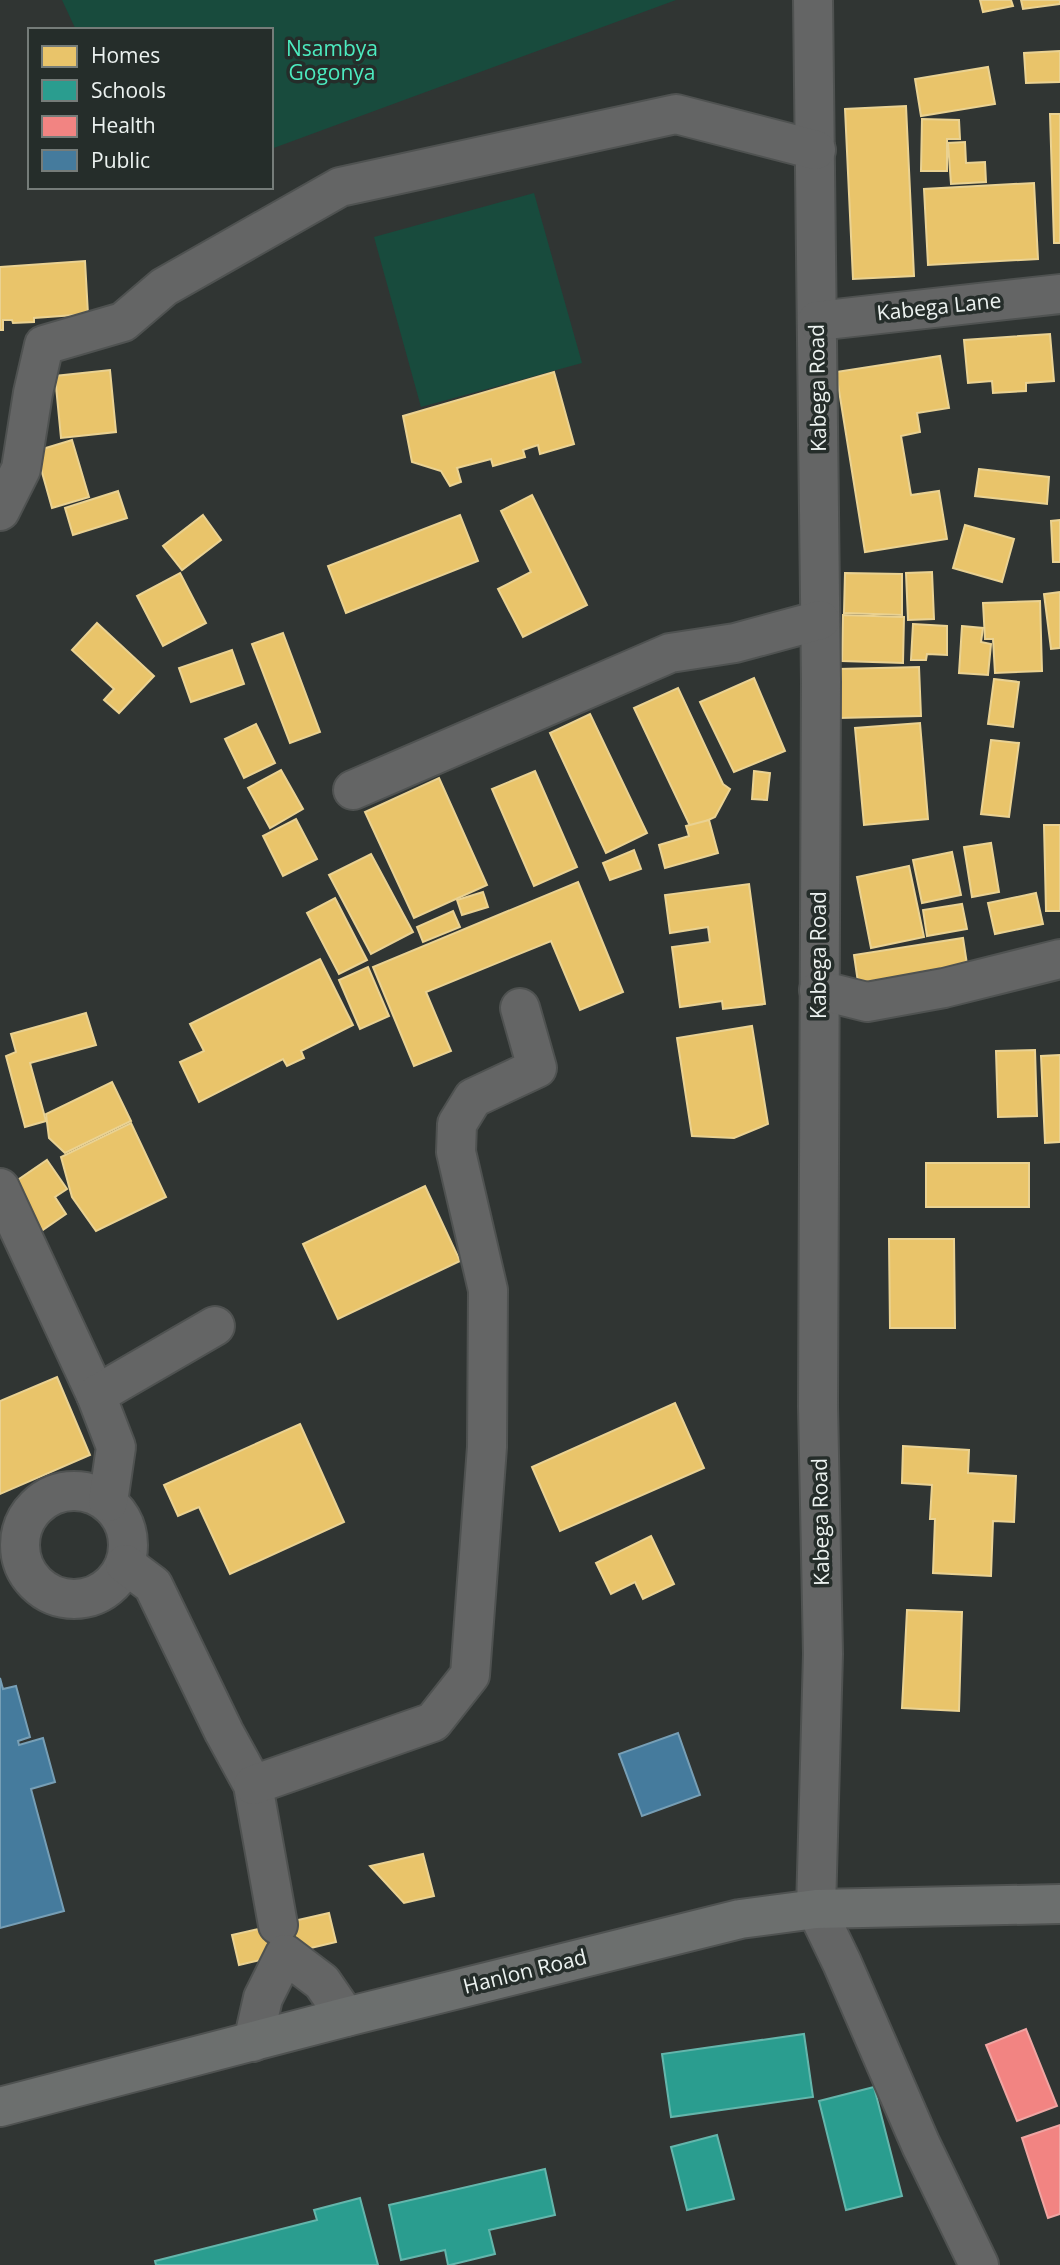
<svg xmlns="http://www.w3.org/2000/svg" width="1060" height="2265" viewBox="0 0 1060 2265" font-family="'Open Sans',sans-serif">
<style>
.green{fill:#184b3d}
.homes{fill:#e9c46a;stroke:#ead292;stroke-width:2}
.schools{fill:#2a9d8f;stroke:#64b6ac;stroke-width:2}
.health{fill:#f28482;stroke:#f0a5a3;stroke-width:2}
.public{fill:#457b9d;stroke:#779fb6;stroke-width:2}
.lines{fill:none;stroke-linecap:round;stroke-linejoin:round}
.minor-casing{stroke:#4f5251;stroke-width:42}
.major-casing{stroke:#4f5251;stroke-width:42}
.minor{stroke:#646565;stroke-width:38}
.major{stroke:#6c6f6e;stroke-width:38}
.labels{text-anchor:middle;stroke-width:7;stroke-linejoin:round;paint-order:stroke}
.park-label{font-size:21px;fill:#4cebbf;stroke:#252d2a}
.street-label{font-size:21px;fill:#ecf2f0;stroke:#252d2a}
</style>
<rect width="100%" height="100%" fill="#303533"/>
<g class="green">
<path d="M 62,0 L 676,0 L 271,149 L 271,30 L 76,30 Z"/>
<path d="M 534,193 L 582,363 L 421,407 L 374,237 Z"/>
</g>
<g class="homes">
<path d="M 980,0 L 1011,0 L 1013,6 L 983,12 Z"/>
<path d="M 1021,0 L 1060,0 L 1060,4 L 1023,9 Z"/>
<path d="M 1060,51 L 1060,82 L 1026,83 L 1024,53 Z"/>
<path d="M 988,67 L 995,104 L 921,116 L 915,79 Z"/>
<path d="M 906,106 L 914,276 L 853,279 L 845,109 Z"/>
<path d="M 1050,114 L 1060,114 L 1060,243 L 1054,243 Z"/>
<path d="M 922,119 L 959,120 L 960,139 L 947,139 L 947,171 L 921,171 Z"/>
<path d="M 965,142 L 966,163 L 985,162 L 986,182 L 951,184 L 948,143 Z"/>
<path d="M 1034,183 L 1038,259 L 928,265 L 924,189 Z"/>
<path d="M 85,261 L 88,314 L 34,318 L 34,322 L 13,323 L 12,320 L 3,320 L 3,330 L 0,330 L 0,267 Z"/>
<path d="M 1050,334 L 1054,381 L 1026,383 L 1026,391 L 993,393 L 992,381 L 968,383 L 964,340 Z"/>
<path d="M 940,356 L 949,408 L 917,413 L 920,432 L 901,436 L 911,495 L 939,491 L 947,539 L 865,552 L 836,372 Z"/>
<path d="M 110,370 L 116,432 L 61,438 L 55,376 Z"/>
<path d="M 554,372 L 574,444 L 540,454 L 538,445 L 523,450 L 525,457 L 493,466 L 491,459 L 457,468 L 461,482 L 450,486 L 441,471 L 412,462 L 403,416 Z"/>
<path d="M 72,440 L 89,497 L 52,508 L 36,451 Z"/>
<path d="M 979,469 L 1049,477 L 1047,504 L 975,496 Z"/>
<path d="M 118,491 L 127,518 L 73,535 L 65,508 Z"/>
<path d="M 532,495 L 587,605 L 523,637 L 498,589 L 531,572 L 501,511 Z"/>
<path d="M 203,515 L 221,540 L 182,570 L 163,546 Z"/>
<path d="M 460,515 L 478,561 L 346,613 L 328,566 Z"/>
<path d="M 1060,520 L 1060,562 L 1053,562 L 1051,521 Z"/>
<path d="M 965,525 L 1014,539 L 1002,582 L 953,568 Z"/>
<path d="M 932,572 L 934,619 L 908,620 L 906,573 Z"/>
<path d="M 180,573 L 206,623 L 163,646 L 137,596 Z"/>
<path d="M 845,573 L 902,574 L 902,615 L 844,613 Z"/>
<path d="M 1060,592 L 1060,648 L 1051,649 L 1044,594 Z"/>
<path d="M 1040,601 L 1042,671 L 995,673 L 993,639 L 985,639 L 983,603 Z"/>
<path d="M 843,615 L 904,617 L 903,663 L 842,661 Z"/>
<path d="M 97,623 L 154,676 L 119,713 L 104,700 L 114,689 L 72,650 Z"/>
<path d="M 913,624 L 947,626 L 947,655 L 927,654 L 926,660 L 911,660 Z"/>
<path d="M 962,626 L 983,628 L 981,642 L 991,644 L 988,675 L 959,673 Z"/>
<path d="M 283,633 L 320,732 L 290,743 L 252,644 Z"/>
<path d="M 232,650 L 244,684 L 191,702 L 179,668 Z"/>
<path d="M 919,667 L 921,716 L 839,718 L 838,669 Z"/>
<path d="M 754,678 L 785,751 L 734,772 L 700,702 Z"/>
<path d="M 994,679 L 1019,682 L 1013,727 L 988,724 Z"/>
<path d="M 678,688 L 723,784 L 730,789 L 715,817 L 691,828 L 634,708 Z"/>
<path d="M 590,714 L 647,833 L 606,853 L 550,733 Z"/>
<path d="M 920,723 L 928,819 L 864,825 L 855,728 Z"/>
<path d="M 256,724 L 275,763 L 244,778 L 225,739 Z"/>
<path d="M 991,740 L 1019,743 L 1009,817 L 981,814 Z"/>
<path d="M 281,770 L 303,809 L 270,828 L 248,788 Z"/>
<path d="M 535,771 L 577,867 L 534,886 L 492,789 Z"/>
<path d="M 754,771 L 770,773 L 767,800 L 752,799 Z"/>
<path d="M 439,778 L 487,885 L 414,918 L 365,812 Z"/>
<path d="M 296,819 L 317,859 L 283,876 L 263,836 Z"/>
<path d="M 709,820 L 718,853 L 665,868 L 659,845 L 689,836 L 686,826 Z"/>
<path d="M 1044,825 L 1060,825 L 1060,911 L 1046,911 Z"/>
<path d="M 991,843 L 999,892 L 972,897 L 964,847 Z"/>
<path d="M 634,850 L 641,869 L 610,880 L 603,863 Z"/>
<path d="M 952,852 L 961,895 L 922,903 L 913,860 Z"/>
<path d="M 371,854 L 413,932 L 371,954 L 329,875 Z"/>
<path d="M 909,866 L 924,937 L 871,948 L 857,877 Z"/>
<path d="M 578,882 L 623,992 L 580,1010 L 551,941 L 426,992 L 451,1051 L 414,1066 L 373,967 Z"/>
<path d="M 749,884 L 765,1004 L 723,1009 L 722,1001 L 680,1007 L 672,947 L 710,942 L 708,927 L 670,933 L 665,895 Z"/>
<path d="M 483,892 L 488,907 L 462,915 L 457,900 Z"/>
<path d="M 1036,893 L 1043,924 L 995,934 L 988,903 Z"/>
<path d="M 335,898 L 367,960 L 339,974 L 307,913 Z"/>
<path d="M 962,904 L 967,929 L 927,936 L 923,910 Z"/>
<path d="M 453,911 L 460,927 L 423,942 L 417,927 Z"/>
<path d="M 963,938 L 968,971 L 859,989 L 854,955 Z"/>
<path d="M 320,959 L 353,1025 L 301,1051 L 304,1058 L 287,1066 L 283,1059 L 199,1102 L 180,1062 L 204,1051 L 190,1024 Z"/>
<path d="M 368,967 L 389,1016 L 360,1029 L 339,980 Z"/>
<path d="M 86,1013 L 96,1045 L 30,1063 L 46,1121 L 25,1127 L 6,1056 L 16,1052 L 11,1034 Z"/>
<path d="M 752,1026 L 768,1124 L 734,1138 L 692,1136 L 677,1038 Z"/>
<path d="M 1035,1050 L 1037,1116 L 998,1117 L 996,1051 Z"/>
<path d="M 1060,1055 L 1060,1142 L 1045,1143 L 1041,1056 Z"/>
<path d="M 112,1082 L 131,1121 L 65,1153 L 49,1138 L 46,1114 Z"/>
<path d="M 131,1123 L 166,1197 L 96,1231 L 72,1197 L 61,1157 Z"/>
<path d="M 47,1160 L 67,1189 L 55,1197 L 66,1214 L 34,1236 L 3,1190 Z"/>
<rect x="926" y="1163" width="103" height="44"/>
<path d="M 425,1186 L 460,1261 L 338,1319 L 303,1244 Z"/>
<path d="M 889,1239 L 954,1239 L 955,1328 L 890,1328 Z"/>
<path d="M 57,1377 L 90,1455 L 0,1494 L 0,1401 Z"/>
<path d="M 675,1403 L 704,1468 L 560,1531 L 532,1467 Z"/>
<path d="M 300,1424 L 344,1522 L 230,1574 L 199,1507 L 178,1516 L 164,1485 Z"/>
<path d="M 903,1446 L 969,1450 L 968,1473 L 1016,1476 L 1014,1522 L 993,1521 L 991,1576 L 933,1573 L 935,1519 L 930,1519 L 932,1485 L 902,1483 Z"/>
<path d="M 651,1536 L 674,1584 L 643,1599 L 635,1582 L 611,1594 L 596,1563 Z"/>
<path d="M 907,1610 L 962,1612 L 959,1711 L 902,1708 Z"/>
<path d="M 423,1854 L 434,1896 L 404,1903 L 370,1866 Z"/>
<path d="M 329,1913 L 336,1942 L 239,1965 L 232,1935 Z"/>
</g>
<g class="schools">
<path d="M 804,2034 L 813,2097 L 671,2117 L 662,2054 Z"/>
<path d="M 874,2087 L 902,2196 L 846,2210 L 819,2101 Z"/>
<path d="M 717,2135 L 734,2199 L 687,2210 L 671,2147 Z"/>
<path d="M 545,2169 L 555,2215 L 489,2230 L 495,2254 L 450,2265 L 448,2265 L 445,2250 L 401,2260 L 389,2205 Z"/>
<path d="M 360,2198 L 378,2265 L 156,2265 L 155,2261 L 317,2220 L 314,2210 Z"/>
</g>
<g class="health">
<path d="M 1026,2029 L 1057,2106 L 1017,2121 L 986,2045 Z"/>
<path d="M 1060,2125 L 1060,2214 L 1048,2218 L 1022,2138 Z"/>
</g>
<g class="public">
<path d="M 0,1678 L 3,1689 L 16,1686 L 30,1737 L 18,1741 L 19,1745 L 43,1738 L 55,1782 L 31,1789 L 64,1911 L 0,1928 Z"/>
<path d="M 678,1733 L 700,1795 L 642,1816 L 619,1754 Z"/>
</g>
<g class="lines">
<g class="minor-casing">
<g id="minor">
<path d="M 813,0 L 821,682 L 818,1406 L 823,1654 L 816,1909 L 842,1963 L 921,2145 L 979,2265"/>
<path d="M 817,321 L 1060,294"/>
<path d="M 0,511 L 21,469 L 33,393 L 44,345 L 123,322 L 164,287 L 340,187 L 676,114 L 816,150"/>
<path d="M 353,790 L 670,653 L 735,643 L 820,620"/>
<path d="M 819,990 L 867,1002 L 944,988 L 1060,959"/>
<path d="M 0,1188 L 96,1395"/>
<circle cx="74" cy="1545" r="54"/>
<path d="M 108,1502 L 116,1447 L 96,1395 L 215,1326"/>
<path d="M 125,1564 L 153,1585 L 224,1732 L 253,1785 L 278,1925"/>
<path d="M 253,1785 L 433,1722 L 470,1675 L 487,1447 L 488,1290 L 456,1152 L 457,1124 L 473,1098 L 537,1068 L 520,1008"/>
<path d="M 253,2042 L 263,1998 L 285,1954 L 322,1982 L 346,2017"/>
</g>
</g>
<g class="major-casing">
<path id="major" d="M 0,2107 L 346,2017 L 740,1919 L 816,1909 L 1060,1904"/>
</g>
<use href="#minor" class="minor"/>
<use href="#major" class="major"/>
</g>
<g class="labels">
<g class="park-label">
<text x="332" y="56">Nsambya<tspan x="332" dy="24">Gogonya</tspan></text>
</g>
<g class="street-label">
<text transform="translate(939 307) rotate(-6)" y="7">Kabega Lane</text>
<text transform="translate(818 388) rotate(-91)" y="7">Kabega Road</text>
<text transform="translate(819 955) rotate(-90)" y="7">Kabega Road</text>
<text transform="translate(821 1522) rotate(-91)" y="7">Kabega Road</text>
<text transform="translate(525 1972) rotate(-14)" y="7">Hanlon Road</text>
</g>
</g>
<rect x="28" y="28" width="245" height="161" fill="#252d2a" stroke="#757c79" stroke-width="2"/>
<rect x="42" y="46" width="35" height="21" fill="#e9c46a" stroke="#757c79" stroke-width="2"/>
<text x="91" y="63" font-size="21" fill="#ecf2f0">Homes</text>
<rect x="42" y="80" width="35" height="21" fill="#2a9d8f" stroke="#757c79" stroke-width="2"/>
<text x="91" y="98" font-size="21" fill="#ecf2f0">Schools</text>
<rect x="42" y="116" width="35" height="21" fill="#f28482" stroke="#757c79" stroke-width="2"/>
<text x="91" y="133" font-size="21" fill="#ecf2f0">Health</text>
<rect x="42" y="150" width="35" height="21" fill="#457b9d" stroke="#757c79" stroke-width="2"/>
<text x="91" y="168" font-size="21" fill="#ecf2f0">Public</text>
</svg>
